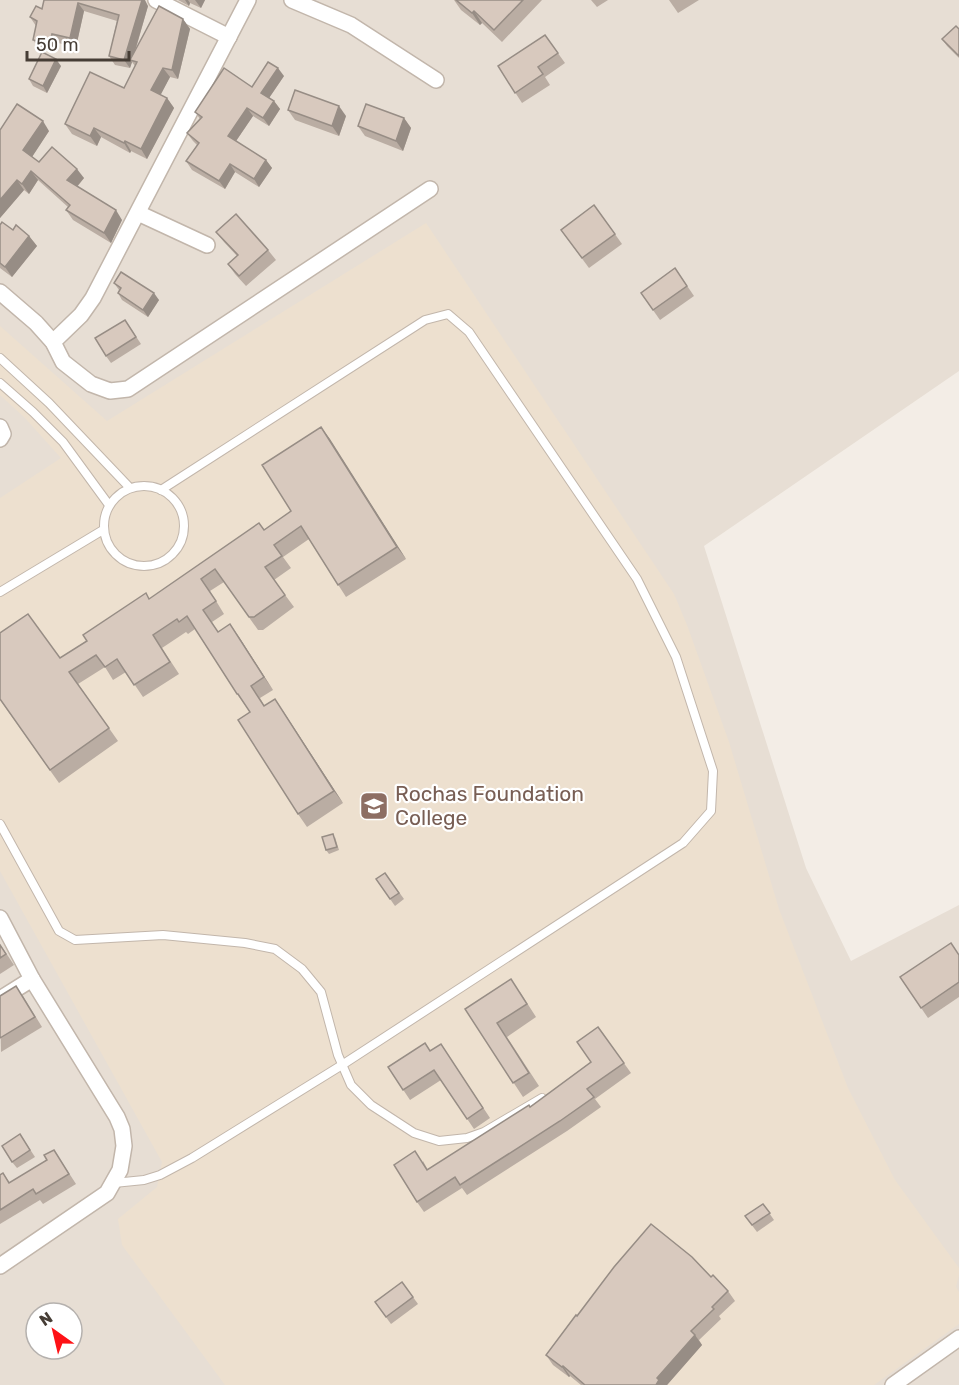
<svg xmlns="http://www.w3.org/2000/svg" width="959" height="1385" viewBox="0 0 959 1385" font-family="Rubik,sans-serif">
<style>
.residential{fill:#e7ded4;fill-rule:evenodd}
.education{fill:#ede0cf}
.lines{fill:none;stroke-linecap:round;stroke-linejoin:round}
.lane-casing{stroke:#c2b6ab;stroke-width:10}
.street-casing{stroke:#c2b6ab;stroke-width:18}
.lane{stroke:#fff;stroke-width:8}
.street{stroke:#fff;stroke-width:15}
.wall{fill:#baada3}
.shaded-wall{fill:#978d85}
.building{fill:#d8c9be;stroke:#978d85;stroke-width:1.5}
.labels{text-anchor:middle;stroke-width:4.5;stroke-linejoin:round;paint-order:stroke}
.education-label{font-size:21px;fill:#785e54;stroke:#fff;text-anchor:start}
</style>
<rect width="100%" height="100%" fill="#f3ede6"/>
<path class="residential" d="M 0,0 L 959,0 L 959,371 L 704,546 L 806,868 L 851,961 L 959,905 L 959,1385 L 0,1385 ZM 36,1313 L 72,1313 L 72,1349 L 36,1349 Z"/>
<path class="education" d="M 426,223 L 674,594 L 687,625 L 729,742 L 779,909 L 848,1088 L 895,1180 L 959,1268 L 959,1275 L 956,1287 L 959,1292 L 959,1324 L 874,1385 L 225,1385 L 122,1245 L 118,1219 L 157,1187 L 162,1162 L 0,871 L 0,498 L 61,458 L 25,418 L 0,395 L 0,326 L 107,421 Z"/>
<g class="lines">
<g class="lane-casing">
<g id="lane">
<path d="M 0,358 L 49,403 L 130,488"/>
<path d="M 0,383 L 33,412 L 63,442 L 109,505"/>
<circle cx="144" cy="526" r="40"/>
<path d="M 0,592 L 103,530"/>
<path d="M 0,824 L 59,931 L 75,940 L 163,935 L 245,943 L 275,949 L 302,969 L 321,992 L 338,1055 L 351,1085 L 371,1105 L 414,1133 L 439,1141 L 467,1138 L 484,1132 L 542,1098"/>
<path d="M 114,1183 L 144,1180 L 160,1175 L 192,1158 L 342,1065 L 683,843 L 711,811 L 713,771 L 676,657 L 637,579 L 469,332 L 448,314 L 425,320 L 161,490"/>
</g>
</g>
<g class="street-casing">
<g id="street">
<path d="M 156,0 L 229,37"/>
<path d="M 292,0 L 351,25 L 436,80"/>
<path d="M 138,213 L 207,245"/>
<path d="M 0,292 L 36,323 L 53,342 L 63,362 L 91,384 L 110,391 L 128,389 L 430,189"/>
<path d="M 53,342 L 81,315 L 93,298 L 248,0"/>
<path d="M 0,427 L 3,434 L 0,439"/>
<path d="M 0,918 L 32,979 L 117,1117 L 122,1129 L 124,1146 L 120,1170 L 107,1193 L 0,1266"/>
<path d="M 0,999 L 32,979"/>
<path d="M 893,1385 L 959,1338"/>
</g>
</g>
<use href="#lane" class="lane"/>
<use href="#street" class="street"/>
</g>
<g class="wall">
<path d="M 44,0 L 148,6 L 135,52 L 183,19 L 190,29 L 178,79 L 170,77 L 160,95 L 167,98 L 174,108 L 147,159 L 131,151 L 130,153 L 101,137 L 97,146 L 72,134 L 65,124 L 124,88 L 135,66 L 132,62 L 130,68 L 115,65 L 109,56 L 117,21 L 84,11 L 76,47 L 58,43 L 56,52 L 39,48 L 33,40 L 36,26 L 30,17 L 42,9 Z"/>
<path d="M 178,0 L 205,0 L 201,8 L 190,3 L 189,6 Z"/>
<path d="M 454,0 L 542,0 L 502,42 L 482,23 L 480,25 L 461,10 Z"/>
<path d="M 591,0 L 608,0 L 597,7 Z"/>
<path d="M 669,0 L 699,0 L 678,13 Z"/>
<path d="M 959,29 L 959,58 L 947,46 L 942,39 Z"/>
<path d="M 545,35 L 565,63 L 545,77 L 550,85 L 522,103 L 498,66 Z"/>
<path d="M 61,66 L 47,93 L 33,86 L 29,79 Z"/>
<path d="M 284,76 L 269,98 L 274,101 L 280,109 L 269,126 L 253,116 L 236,141 L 266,160 L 272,168 L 259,187 L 235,172 L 225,189 L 192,170 L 186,161 L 197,145 L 193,141 L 187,133 L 200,119 L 195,112 L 252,87 Z"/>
<path d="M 288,110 L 346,116 L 339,136 L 295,120 Z"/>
<path d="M 404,118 L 411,128 L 403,151 L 365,136 L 358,126 Z"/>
<path d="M 0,130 L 49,131 L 32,157 L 39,162 L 84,178 L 77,187 L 122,220 L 111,243 L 73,220 L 66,210 L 68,207 L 38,180 L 29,194 L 24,190 L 0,218 Z"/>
<path d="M 594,205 L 622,244 L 589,268 L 561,230 Z"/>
<path d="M 0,223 L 13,230 L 29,236 L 37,246 L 12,277 L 0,268 Z"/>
<path d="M 216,232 L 268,250 L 276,260 L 246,286 L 235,274 L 228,264 L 237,256 L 224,242 Z"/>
<path d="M 675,268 L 694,296 L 660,320 L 641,293 Z"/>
<path d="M 114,283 L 159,300 L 148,317 L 122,300 L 118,293 L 119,290 Z"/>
<path d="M 125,320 L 141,344 L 111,363 L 106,356 Z"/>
<path d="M 321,427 L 406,559 L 346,597 L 309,539 L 283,557 L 291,568 L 274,580 L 294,607 L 263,630 L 258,630 L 224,582 L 210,591 L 224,614 L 212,622 L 218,632 L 239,637 L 273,690 L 260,698 L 264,705 L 283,711 L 343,803 L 307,827 L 298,814 L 250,712 L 237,694 L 195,629 L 188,634 L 186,632 L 162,648 L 179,674 L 143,697 L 126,672 L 113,680 L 105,667 L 78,684 L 118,741 L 59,783 L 0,700 L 60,658 L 150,599 L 264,530 L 291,511 Z"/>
<path d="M 335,837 L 339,850 L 329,854 L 326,850 Z"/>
<path d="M 385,873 L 404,899 L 395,906 L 376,879 Z"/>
<path d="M 0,944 L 14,965 L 0,974 Z"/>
<path d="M 959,955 L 959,997 L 928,1018 L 900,977 Z"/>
<path d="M 520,992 L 536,1017 L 507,1037 L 539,1086 L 523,1097 L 465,1009 Z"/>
<path d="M 0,996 L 23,996 L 42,1027 L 1,1052 Z"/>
<path d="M 598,1027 L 631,1073 L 595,1099 L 601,1107 L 567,1131 L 467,1195 L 462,1188 L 424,1212 L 417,1202 L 423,1161 L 428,1170 L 530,1107 L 591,1062 Z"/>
<path d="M 425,1043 L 430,1051 L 441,1044 L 490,1118 L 474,1129 L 441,1080 L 410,1100 L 388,1067 Z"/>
<path d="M 20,1134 L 35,1157 L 17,1168 L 12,1162 Z"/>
<path d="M 54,1150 L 76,1184 L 43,1204 L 40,1200 L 0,1224 L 0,1175 L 3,1173 L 10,1183 L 47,1160 Z"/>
<path d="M 763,1204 L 774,1220 L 757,1232 L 745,1216 Z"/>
<path d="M 711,1277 L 728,1291 L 735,1301 L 719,1316 L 721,1319 L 699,1340 L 702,1345 L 667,1385 L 581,1385 L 570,1376 L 569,1377 L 553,1365 L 546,1355 L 577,1316 Z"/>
<path d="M 402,1282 L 418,1304 L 391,1324 L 375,1302 Z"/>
</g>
<g class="shaded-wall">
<path d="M 142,0 L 145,0 L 148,6 L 132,61 L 130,60 L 132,62 L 130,68 L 124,60 Z"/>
<path d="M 185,0 L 188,0 L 190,3 L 189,6 Z"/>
<path d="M 195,0 L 205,0 L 201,8 Z"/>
<path d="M 78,3 L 84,11 L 76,47 L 70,38 Z"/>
<path d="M 474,11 L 482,23 L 480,25 L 472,13 Z"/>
<path d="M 183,19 L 190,29 L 178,79 L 172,70 Z"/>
<path d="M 52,34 L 58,43 L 56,52 L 50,43 Z"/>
<path d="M 56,59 L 61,66 L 47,93 L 43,86 Z"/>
<path d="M 163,68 L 170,77 L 158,100 L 151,90 Z"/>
<path d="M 278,68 L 284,76 L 267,101 L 261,93 Z"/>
<path d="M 167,98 L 174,108 L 147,159 L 141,149 Z"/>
<path d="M 274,101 L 280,109 L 269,126 L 263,118 Z"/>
<path d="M 339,106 L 346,116 L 339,136 L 332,126 Z"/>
<path d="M 247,108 L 253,116 L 234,144 L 228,136 Z"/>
<path d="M 404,118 L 411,128 L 403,151 L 396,141 Z"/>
<path d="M 43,121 L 49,131 L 30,160 L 23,150 Z"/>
<path d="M 94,128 L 101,137 L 97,146 L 90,136 Z"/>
<path d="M 125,141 L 131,151 L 130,153 L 124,143 Z"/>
<path d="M 266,160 L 272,168 L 259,187 L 254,179 Z"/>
<path d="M 230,164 L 235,172 L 225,189 L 219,181 Z"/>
<path d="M 77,169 L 84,178 L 74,190 L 67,180 Z"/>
<path d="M 31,171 L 38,180 L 29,194 L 22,184 Z"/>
<path d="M 17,180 L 24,190 L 0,218 L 0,200 Z"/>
<path d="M 116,210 L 122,220 L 111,243 L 104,233 Z"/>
<path d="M 29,236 L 37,246 L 12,277 L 5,267 Z"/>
<path d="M 154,293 L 159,300 L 148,317 L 143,310 Z"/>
<path d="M 321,427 L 330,439 L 406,559 L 397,547 Z"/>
<path d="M 230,624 L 239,637 L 273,690 L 264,677 Z"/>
<path d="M 275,699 L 283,711 L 343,803 L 334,791 Z"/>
<path d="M 695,1335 L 702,1345 L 667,1385 L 656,1385 L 657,1378 Z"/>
<path d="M 563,1366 L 570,1376 L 569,1377 L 562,1367 Z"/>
</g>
<g class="building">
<path d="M 44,0 L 142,0 L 124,60 L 109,56 L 119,15 L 78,3 L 70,38 L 52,34 L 50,43 L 33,40 L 37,21 L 30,17 L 36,6 L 42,9 Z"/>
<path d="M 456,0 L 523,0 L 494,30 L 474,11 L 472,13 Z"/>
<path d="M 159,6 L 183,19 L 172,70 L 163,68 L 151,90 L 167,98 L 141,149 L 125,141 L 124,143 L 94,128 L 90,136 L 65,124 L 90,72 L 124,88 L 137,62 L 130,60 Z"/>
<path d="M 956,26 L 959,29 L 959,56 L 942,39 Z"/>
<path d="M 545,35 L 558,53 L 538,67 L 543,74 L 515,93 L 498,66 Z"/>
<path d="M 42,52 L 56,59 L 43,86 L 29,79 Z"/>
<path d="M 268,62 L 278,68 L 261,93 L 274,101 L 263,118 L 247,108 L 228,136 L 266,160 L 254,179 L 230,164 L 219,181 L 186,161 L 199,143 L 187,133 L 202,117 L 195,112 L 224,68 L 252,87 Z"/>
<path d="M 295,90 L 339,106 L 332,126 L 288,110 Z"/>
<path d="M 17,104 L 43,121 L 23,150 L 39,162 L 52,147 L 77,169 L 67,180 L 116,210 L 104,233 L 66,210 L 70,205 L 31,171 L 22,184 L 17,180 L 0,200 L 0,130 Z"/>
<path d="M 366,104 L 404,118 L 396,141 L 358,126 Z"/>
<path d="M 594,205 L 615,234 L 582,258 L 561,230 Z"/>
<path d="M 236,214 L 268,250 L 239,276 L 228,264 L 238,255 L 216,232 Z"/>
<path d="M 2,222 L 13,230 L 16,225 L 29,236 L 5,267 L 0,263 L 0,225 Z"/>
<path d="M 675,268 L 687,286 L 653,310 L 641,293 Z"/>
<path d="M 121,272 L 154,293 L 143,310 L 118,293 L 121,288 L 114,283 Z"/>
<path d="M 125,320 L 136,337 L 106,356 L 95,338 Z"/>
<path d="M 321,427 L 397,547 L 338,585 L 301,526 L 274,545 L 282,556 L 265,567 L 285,595 L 254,617 L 249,617 L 215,569 L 201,579 L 216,601 L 203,610 L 218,632 L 230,624 L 264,677 L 251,686 L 264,706 L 275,699 L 334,791 L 298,814 L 238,720 L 250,712 L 238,694 L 237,694 L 187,616 L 179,622 L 177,619 L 153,635 L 170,662 L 134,685 L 117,659 L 105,667 L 96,655 L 69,672 L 109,728 L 50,770 L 0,699 L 0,633 L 28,614 L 60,658 L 87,641 L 83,635 L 146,593 L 149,599 L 259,523 L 264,530 L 291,511 L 262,465 Z"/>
<path d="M 333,834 L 337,847 L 326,850 L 322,837 Z"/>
<path d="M 385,873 L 399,893 L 390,899 L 376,879 Z"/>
<path d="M 951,943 L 959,955 L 959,982 L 921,1008 L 900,977 Z"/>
<path d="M 0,945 L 6,954 L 0,958 Z"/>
<path d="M 511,979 L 527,1004 L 497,1023 L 529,1073 L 513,1083 L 465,1009 Z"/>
<path d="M 16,986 L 35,1017 L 0,1038 L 0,996 Z"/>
<path d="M 598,1027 L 624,1063 L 587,1089 L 594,1097 L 560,1121 L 460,1185 L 455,1177 L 417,1202 L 394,1165 L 415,1151 L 427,1170 L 529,1105 L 530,1107 L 591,1062 L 577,1042 Z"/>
<path d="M 425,1043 L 430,1051 L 441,1044 L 483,1108 L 467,1119 L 434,1070 L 403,1090 L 388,1067 Z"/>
<path d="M 20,1134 L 30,1150 L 12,1162 L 2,1146 Z"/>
<path d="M 54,1150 L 69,1174 L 36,1194 L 33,1189 L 0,1210 L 0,1175 L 3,1173 L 9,1183 L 47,1160 L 44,1155 Z"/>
<path d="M 763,1204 L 770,1213 L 752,1225 L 745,1216 Z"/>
<path d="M 651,1224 L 692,1257 L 711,1277 L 713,1275 L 728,1291 L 712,1307 L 714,1309 L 691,1331 L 695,1335 L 657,1378 L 659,1380 L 656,1385 L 585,1385 L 563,1366 L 562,1367 L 546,1355 L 576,1315 L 577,1316 L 614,1267 Z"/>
<path d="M 402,1282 L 413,1297 L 386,1317 L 375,1302 Z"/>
</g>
<defs>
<g id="university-square" transform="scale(1.5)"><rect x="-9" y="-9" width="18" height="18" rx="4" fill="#8d6e63" stroke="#fff"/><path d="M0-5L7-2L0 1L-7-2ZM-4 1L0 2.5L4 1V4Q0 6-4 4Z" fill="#fff"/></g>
</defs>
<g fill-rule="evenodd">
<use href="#university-square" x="374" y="806"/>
</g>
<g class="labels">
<g class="education-label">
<text x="395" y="801">Rochas Foundation<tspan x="395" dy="24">College</tspan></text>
</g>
</g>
<g transform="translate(54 1331) rotate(326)"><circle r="28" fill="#ffffff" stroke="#b5b1ae" stroke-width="1.5"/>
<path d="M0-4.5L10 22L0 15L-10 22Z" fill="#fe1216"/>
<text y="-9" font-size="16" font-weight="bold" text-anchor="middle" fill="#463d35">N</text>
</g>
<path d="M27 51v9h102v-9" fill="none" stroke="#463d35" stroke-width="3"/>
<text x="36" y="51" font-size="18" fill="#463d35" stroke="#ffffff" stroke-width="4.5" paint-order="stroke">50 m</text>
</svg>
